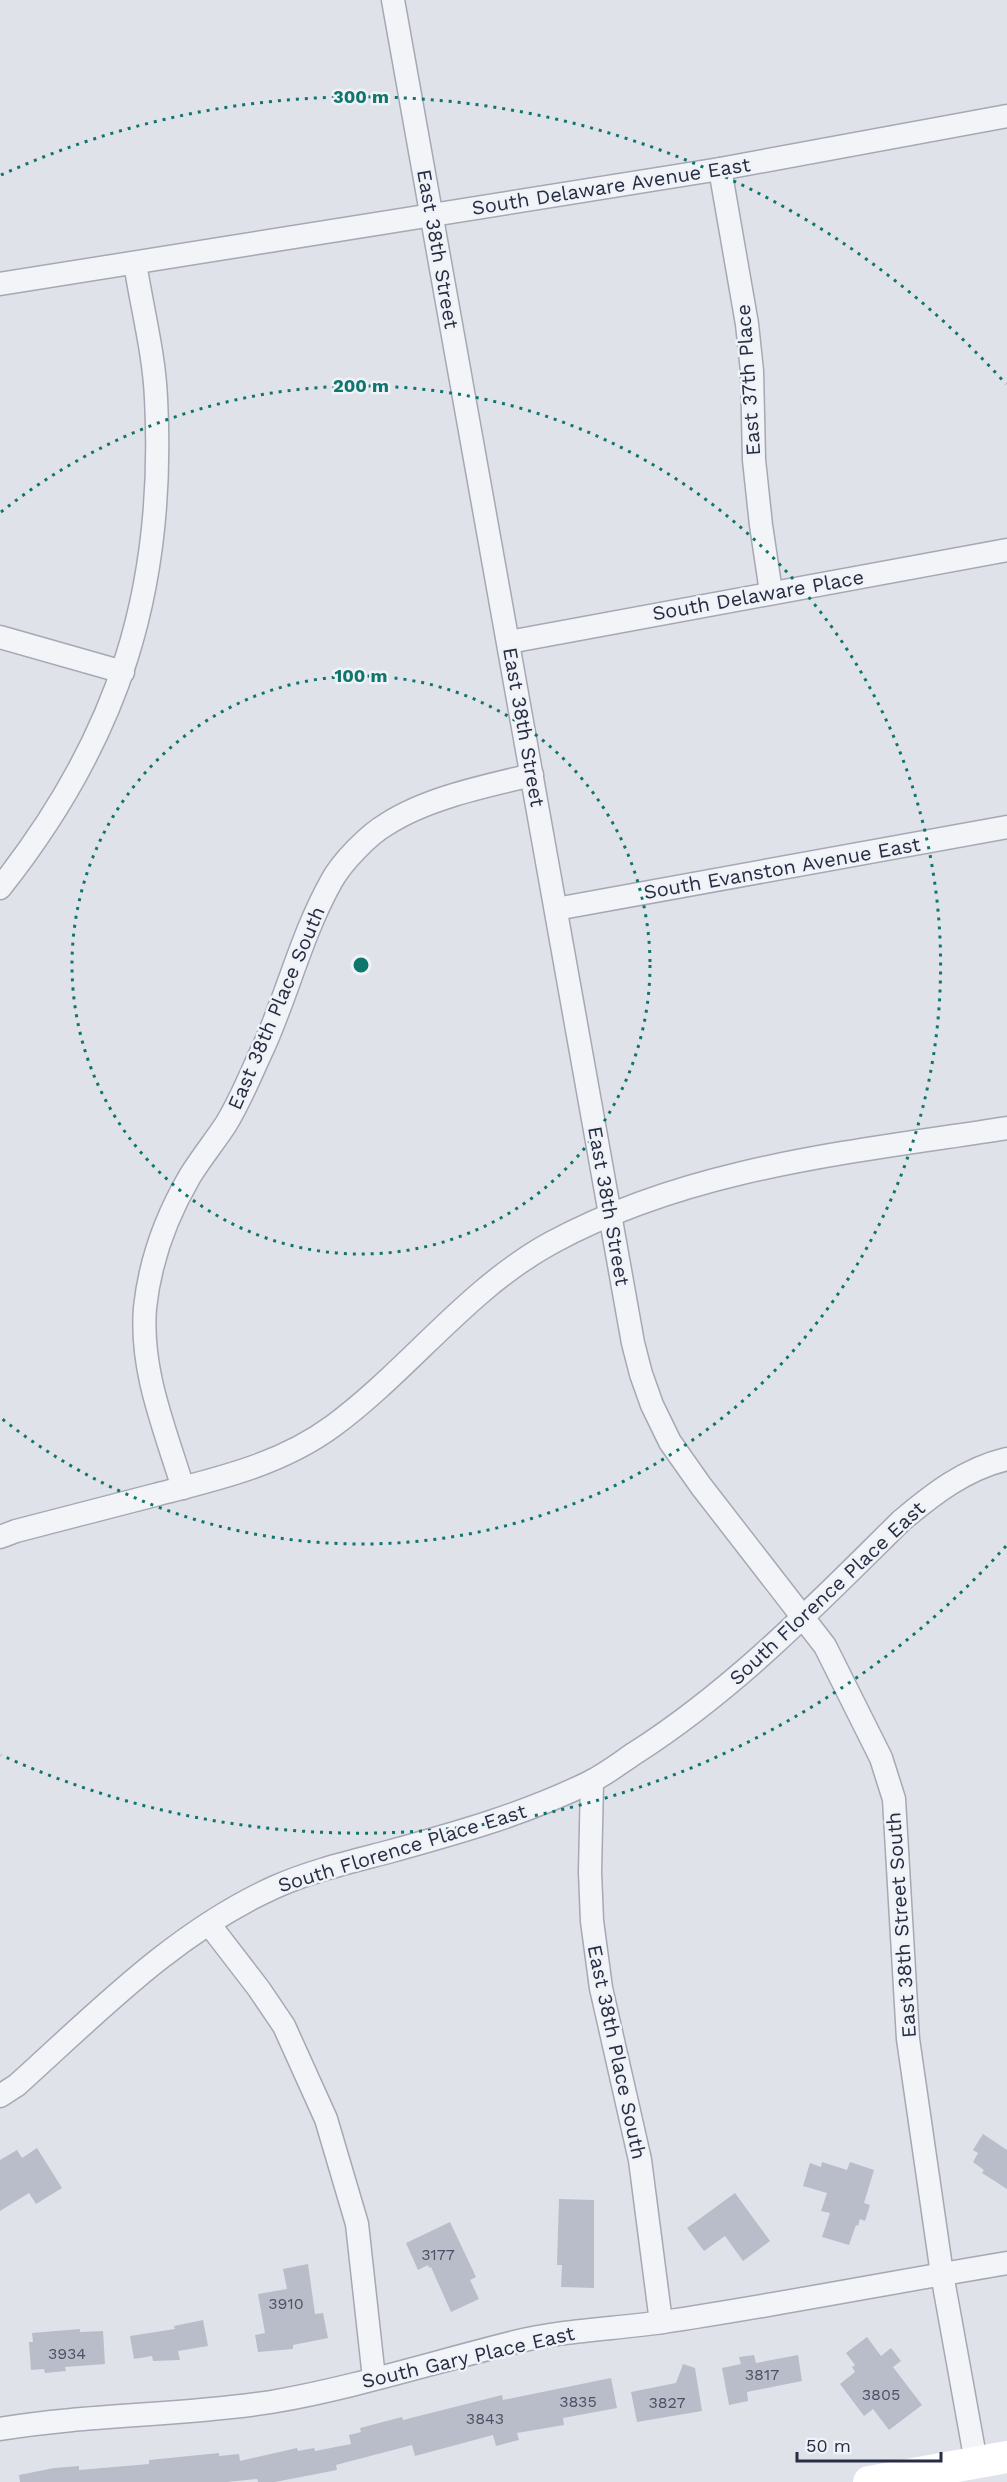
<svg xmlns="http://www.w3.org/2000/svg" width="1007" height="2482" viewBox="0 0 1007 2482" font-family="'Work Sans',sans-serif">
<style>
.building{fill:#b9bdca}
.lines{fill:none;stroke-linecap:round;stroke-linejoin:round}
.minor-casing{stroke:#a5a8b5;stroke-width:25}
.minor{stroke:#f3f4f8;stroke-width:22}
.secondary{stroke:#fff;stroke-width:32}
.ring{fill:none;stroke:#0f766e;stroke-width:3;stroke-dasharray:3 6}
.labels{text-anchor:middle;stroke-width:5;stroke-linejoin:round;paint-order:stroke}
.number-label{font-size:16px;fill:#4c5165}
.street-label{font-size:20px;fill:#272d43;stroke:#eff2f7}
.centre{fill:#0f766e;stroke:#eff2f7;stroke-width:3}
.ring-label{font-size:18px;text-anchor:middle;font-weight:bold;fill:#0f766e;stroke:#eff2f7;stroke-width:5;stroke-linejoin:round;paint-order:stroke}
</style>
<rect width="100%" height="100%" fill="#e0e2ea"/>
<g class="building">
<path d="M 983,2134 L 1007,2150 L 1007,2189 L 982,2173 L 984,2170 L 973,2162 L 978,2153 L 973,2150 Z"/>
<path d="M 37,2148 L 62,2188 L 36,2204 L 29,2193 L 0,2211 L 0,2160 L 17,2150 L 22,2158 Z"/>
<path d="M 822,2162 L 847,2170 L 850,2162 L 874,2170 L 864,2203 L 870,2205 L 865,2221 L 860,2219 L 858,2226 L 856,2225 L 849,2245 L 822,2237 L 830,2213 L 821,2211 L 827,2193 L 803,2186 L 810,2163 L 821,2167 Z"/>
<path d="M 735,2193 L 770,2241 L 743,2261 L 725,2236 L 704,2251 L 687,2228 Z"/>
<path d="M 559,2199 L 594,2200 L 594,2288 L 561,2287 L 562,2265 L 557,2265 Z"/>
<path d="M 450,2222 L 476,2277 L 470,2280 L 479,2299 L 451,2312 L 431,2267 L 429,2268 L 428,2265 L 418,2270 L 406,2243 Z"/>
<path d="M 308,2264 L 315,2314 L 323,2313 L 328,2338 L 293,2345 L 293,2349 L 258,2352 L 255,2335 L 265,2333 L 258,2294 L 287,2289 L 283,2269 Z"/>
<path d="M 203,2320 L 208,2346 L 178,2351 L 180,2360 L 153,2361 L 152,2356 L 134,2359 L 130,2336 L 175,2329 L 174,2326 Z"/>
<path d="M 80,2329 L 80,2332 L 103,2331 L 105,2364 L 65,2367 L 66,2371 L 45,2373 L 44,2369 L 31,2370 L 29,2342 L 33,2342 L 32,2333 Z"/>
<path d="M 867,2337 L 881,2356 L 891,2348 L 901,2361 L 893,2367 L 922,2405 L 889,2430 L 873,2409 L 864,2416 L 840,2384 L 855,2372 L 852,2367 L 855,2365 L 846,2353 Z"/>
<path d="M 754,2355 L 756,2363 L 798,2355 L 802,2381 L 747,2392 L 748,2401 L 729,2405 L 722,2368 L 741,2364 L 739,2357 Z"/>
<path d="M 683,2364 L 695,2368 L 702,2411 L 637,2422 L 631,2392 L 676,2383 Z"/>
<path d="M 611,2378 L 617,2408 L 563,2418 L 564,2425 L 517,2433 L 519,2440 L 496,2446 L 493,2435 L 415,2456 L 412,2445 L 336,2465 L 337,2470 L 275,2482 L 258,2482 L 257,2479 L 227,2482 L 20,2482 L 19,2475 L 54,2468 L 79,2466 L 79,2470 L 149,2464 L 149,2460 L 219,2453 L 219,2456 L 239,2454 L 240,2461 L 297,2448 L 298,2451 L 314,2448 L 315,2451 L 351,2444 L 349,2435 L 361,2432 L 360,2428 L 402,2417 L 403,2420 L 502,2395 L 503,2400 Z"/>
</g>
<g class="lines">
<g class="minor-casing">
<g id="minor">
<path d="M 393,0 L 633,1343 L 641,1374 L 652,1405 L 670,1442 L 701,1486 L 825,1646 L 881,1758 L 894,1799 L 908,2039 L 942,2274 L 976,2462"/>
<path d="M 720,169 L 747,324 L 752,371 L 754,460 L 761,525 L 771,592"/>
<path d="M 0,284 L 720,169 L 1007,116"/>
<path d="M 0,637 L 123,672"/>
<path d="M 509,642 L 1007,550"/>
<path d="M 0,888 C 119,738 166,589 156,398 C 154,353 142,308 135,263"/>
<path d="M 556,909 L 1007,827"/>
<path d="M 183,1488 C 165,1429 140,1371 145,1308 C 150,1260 166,1217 190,1176 C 201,1158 215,1141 226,1124 C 241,1100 252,1071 264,1046 C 288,992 302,934 331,882 C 341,863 368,835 387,824 C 427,798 486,786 532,775"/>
<path d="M 0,1537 L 16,1531 C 62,1519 109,1507 155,1495 C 217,1479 280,1465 333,1426 C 409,1370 467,1289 551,1243 C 691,1167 852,1152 1007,1128"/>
<path d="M 592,1781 L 590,1872 L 592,1921 L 601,1988 L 640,2160 L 661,2322"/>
<path d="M 209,1924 L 259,1989 L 284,2026 L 326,2119 L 357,2224 L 374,2378"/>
<path d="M 0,2096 L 17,2085 C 98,2012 175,1932 275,1887 C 311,1871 350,1862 388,1852 C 457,1833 525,1814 590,1782 C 606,1774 620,1763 635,1753 C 735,1689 817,1604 901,1521 C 933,1494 965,1469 1007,1459"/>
<path d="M 0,2429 C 90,2414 181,2416 271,2402 C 353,2388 434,2362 515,2342 C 564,2330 614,2329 663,2322 C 778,2305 892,2282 1007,2263"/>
</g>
</g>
<use href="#minor" class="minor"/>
<path class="secondary" d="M 869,2482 L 1007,2457"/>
</g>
<g class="ring">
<circle cx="361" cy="965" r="289"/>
<path d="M1 512A579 579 0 1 1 1 1418"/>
<path d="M1006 1546A868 868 0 0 1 1 1755M1 175A868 868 0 0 1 1006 384"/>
</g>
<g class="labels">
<g class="number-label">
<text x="438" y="2260">3177</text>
<text x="286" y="2309">3910</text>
<text x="67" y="2359">3934</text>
<text x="762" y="2380">3817</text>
<text x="881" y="2400">3805</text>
<text x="578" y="2407">3835</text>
<text x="667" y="2408">3827</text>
<text x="485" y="2424">3843</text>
</g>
<g class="street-label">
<text transform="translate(611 186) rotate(-9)" y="7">South Delaware Avenue East</text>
<text transform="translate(438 249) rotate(80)" y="7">East 38th Street</text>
<text transform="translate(748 380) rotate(-94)" y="7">East 37th Place</text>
<text transform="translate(758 595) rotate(-10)" y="7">South Delaware Place</text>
<text transform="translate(524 727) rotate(80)" y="7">East 38th Street</text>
<text transform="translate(782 868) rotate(-10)" y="7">South Evanston Avenue East</text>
<text transform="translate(276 1008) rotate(-67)" y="7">East 38th Place South</text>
<text transform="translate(609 1206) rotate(80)" y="7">East 38th Street</text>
<text transform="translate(827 1593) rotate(-43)" y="7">South Florence Place East</text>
<text transform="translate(402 1848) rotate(-17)" y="7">South Florence Place East</text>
<text transform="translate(901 1925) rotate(-94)" y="7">East 38th Street South</text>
<text transform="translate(617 2052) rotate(78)" y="7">East 38th Place South</text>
<text transform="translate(468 2357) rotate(-13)" y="7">South Gary Place East</text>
</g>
</g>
<circle cx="361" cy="965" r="9" class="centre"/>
<g class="ring-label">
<text x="361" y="103">300 m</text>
<text x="361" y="392">200 m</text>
<text x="361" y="682">100 m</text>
</g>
<path d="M797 2452v9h144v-9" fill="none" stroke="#272d43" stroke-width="3"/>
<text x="806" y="2452" font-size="18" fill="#272d43" stroke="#eff2f7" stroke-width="4.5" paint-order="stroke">50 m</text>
</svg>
